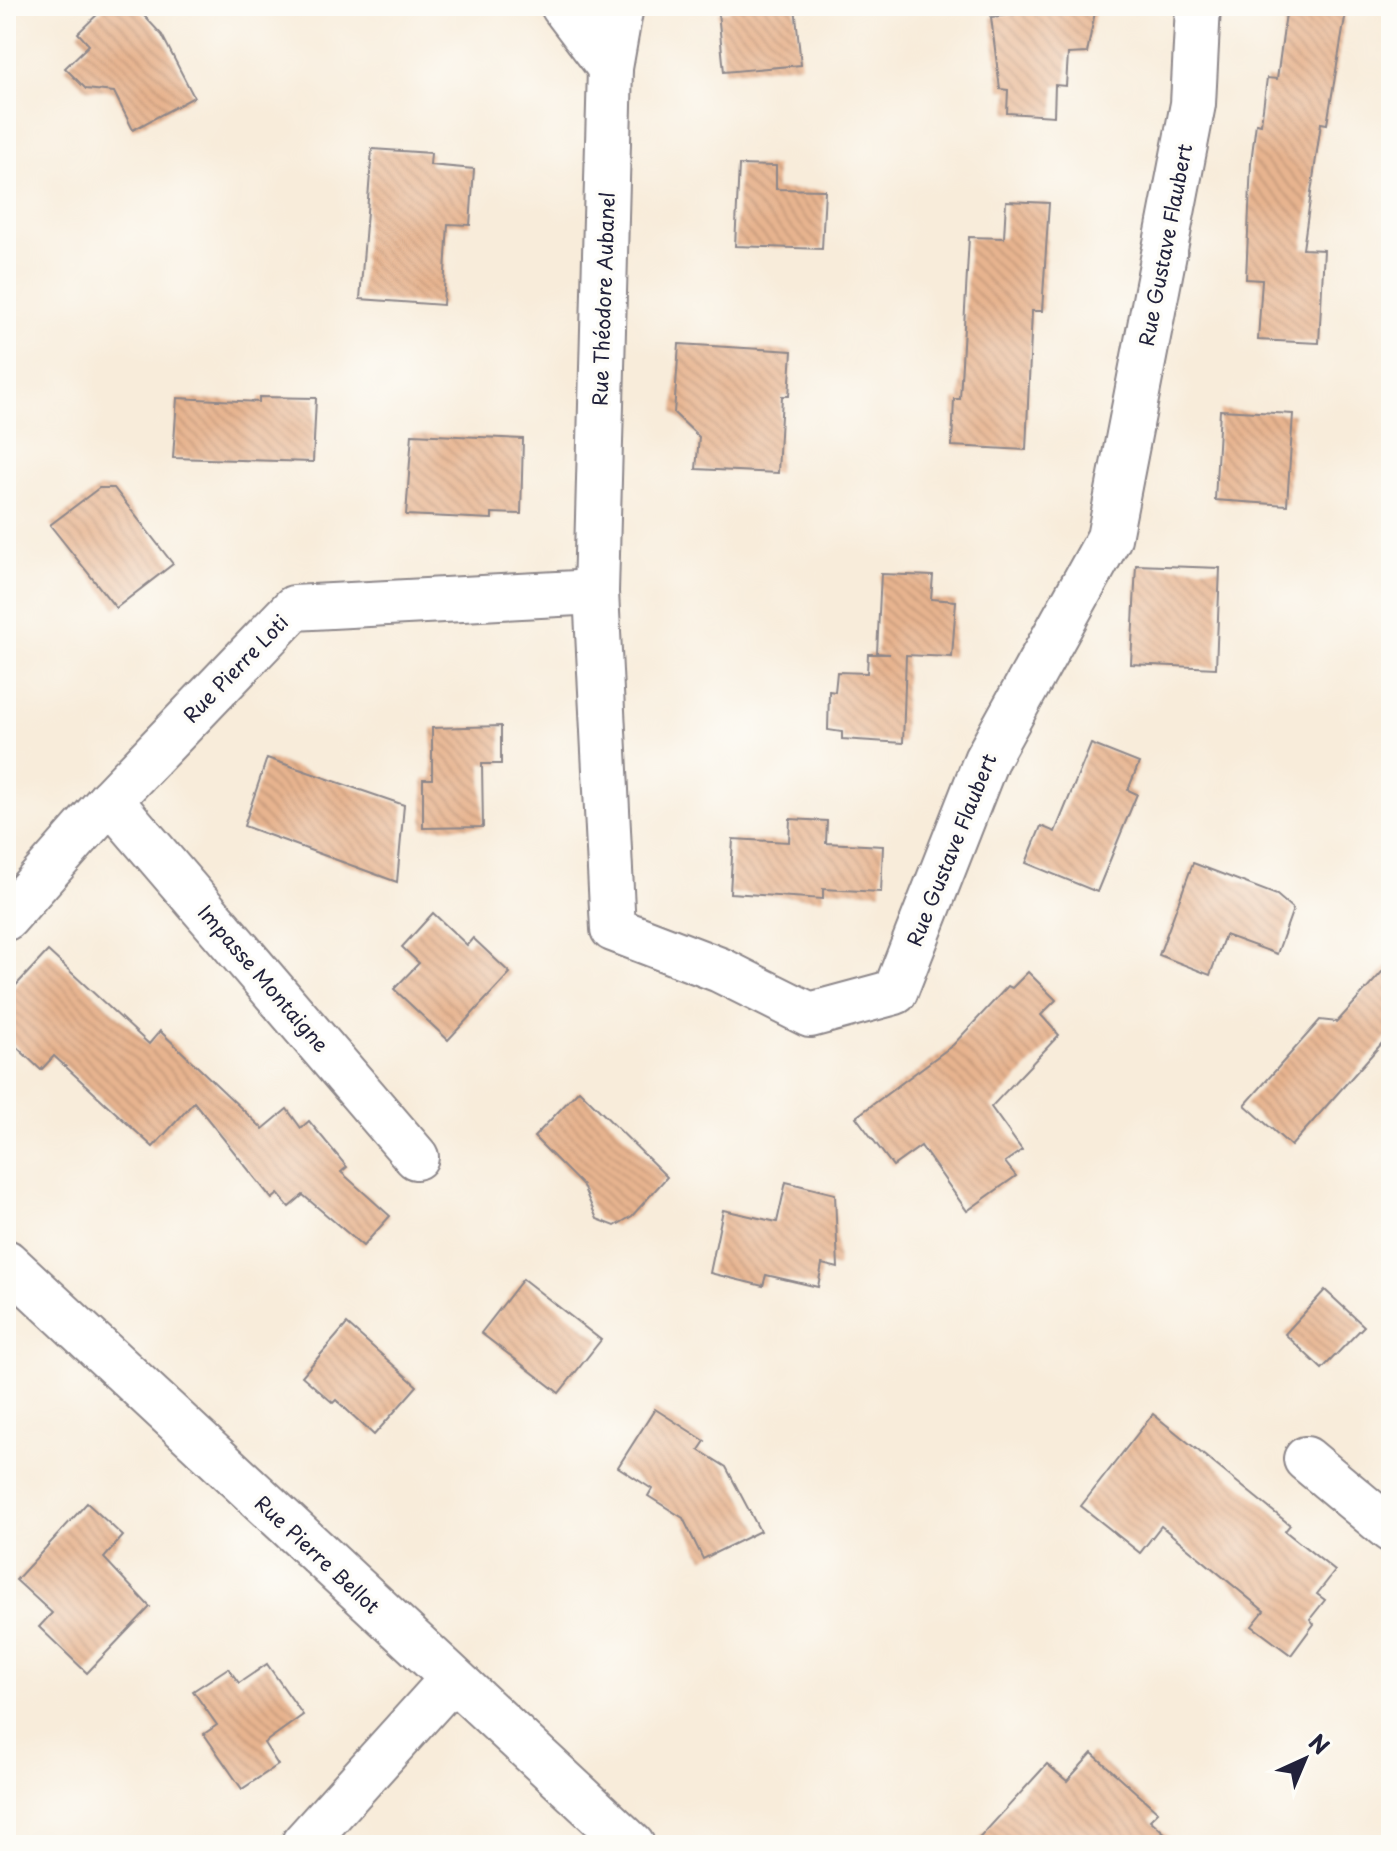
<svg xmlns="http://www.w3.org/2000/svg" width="1397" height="1851" viewBox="0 0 1397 1851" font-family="'Playpen Sans',sans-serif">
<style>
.building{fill:url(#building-back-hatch)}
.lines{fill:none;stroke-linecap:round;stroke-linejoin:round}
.minor-casing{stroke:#8d878a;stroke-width:48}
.minor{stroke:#fff;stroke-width:44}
.labels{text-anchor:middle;stroke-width:7;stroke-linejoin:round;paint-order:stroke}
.street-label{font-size:20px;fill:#22223b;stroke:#fdfcf7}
</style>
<defs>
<pattern id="building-back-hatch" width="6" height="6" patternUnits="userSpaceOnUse" patternTransform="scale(2)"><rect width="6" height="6" fill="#e7b48f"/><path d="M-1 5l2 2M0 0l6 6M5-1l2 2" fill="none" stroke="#c69a7c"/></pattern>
</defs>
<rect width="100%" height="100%" fill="#fdfcf7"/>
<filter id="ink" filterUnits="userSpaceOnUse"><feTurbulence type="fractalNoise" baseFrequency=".0125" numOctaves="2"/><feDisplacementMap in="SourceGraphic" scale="16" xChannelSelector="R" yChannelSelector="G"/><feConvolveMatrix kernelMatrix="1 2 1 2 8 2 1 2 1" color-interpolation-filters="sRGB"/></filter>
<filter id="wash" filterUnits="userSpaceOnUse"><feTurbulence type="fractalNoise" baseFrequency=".006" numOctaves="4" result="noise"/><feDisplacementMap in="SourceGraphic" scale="32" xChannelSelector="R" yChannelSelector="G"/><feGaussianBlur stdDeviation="1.8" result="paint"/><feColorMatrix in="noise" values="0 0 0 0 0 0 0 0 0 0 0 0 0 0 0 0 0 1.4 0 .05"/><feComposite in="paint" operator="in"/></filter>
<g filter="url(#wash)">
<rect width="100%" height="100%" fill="#f8ecda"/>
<g id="blocks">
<g class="building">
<path d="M 106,6 L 135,6 L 162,35 L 194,97 L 133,130 L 114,92 L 86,89 L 65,68 L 89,45 L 78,33 Z"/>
<path d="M 730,6 L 795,6 L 801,65 L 724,72 L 718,12 L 730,11 Z"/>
<path d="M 1083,6 L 1084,14 L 1095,12 L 1087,53 L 1068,54 L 1066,86 L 1055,85 L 1054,116 L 1007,113 L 1008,90 L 1000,89 L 991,17 Z"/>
<path d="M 1287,6 L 1347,6 L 1327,124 L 1321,123 L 1303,249 L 1324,250 L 1319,343 L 1258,340 L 1262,280 L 1246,279 L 1251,162 L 1256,123 L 1261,124 L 1267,78 L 1277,79 Z"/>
<path d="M 372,149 L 431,153 L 430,165 L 474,169 L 470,225 L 448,224 L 443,305 L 360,299 Z"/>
<path d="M 739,165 L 776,166 L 776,189 L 825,190 L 822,249 L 735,246 Z"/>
<path d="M 1006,201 L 1049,203 L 1042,311 L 1032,311 L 1026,450 L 952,446 L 954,399 L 960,399 L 969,237 L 1004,238 Z"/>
<path d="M 679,344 L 792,351 L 789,396 L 782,396 L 778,473 L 696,469 L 699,437 L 674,413 Z"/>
<path d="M 259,397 L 316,398 L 313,462 L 173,458 L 177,398 L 259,402 Z"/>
<path d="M 1220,410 L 1293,414 L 1287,505 L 1215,500 Z"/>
<path d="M 412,434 L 523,439 L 521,514 L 492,513 L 492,519 L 406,515 Z"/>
<path d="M 99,488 L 114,488 L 173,564 L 116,608 L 50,525 Z"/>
<path d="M 1136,565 L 1220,568 L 1216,668 L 1131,664 Z"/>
<path d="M 881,574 L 933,576 L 931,599 L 956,601 L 952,657 L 906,655 L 903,743 L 842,739 L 842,732 L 828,730 L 829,691 L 835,692 L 837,672 L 867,673 L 868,654 L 890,654 L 877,653 Z"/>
<path d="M 501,726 L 501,764 L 482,764 L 483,827 L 423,828 L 423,779 L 432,779 L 432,728 Z"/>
<path d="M 1091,744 L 1139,763 L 1128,790 L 1137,794 L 1097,892 L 1026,863 L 1041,826 L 1055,832 Z"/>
<path d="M 267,758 L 404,805 L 397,882 L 244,826 Z"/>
<path d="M 790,819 L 827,821 L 826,843 L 883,846 L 881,892 L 823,889 L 823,899 L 730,893 L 733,839 L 789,842 Z"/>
<path d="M 1193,863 L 1277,895 L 1293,909 L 1277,954 L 1225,935 L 1210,975 L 1159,955 Z"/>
<path d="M 433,913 L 467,945 L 473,938 L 510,973 L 448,1040 L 394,989 L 419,963 L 402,947 Z"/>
<path d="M 48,951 L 149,1044 L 160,1031 L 263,1129 L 287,1109 L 301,1128 L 309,1121 L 347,1167 L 341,1172 L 390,1216 L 363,1246 L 303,1195 L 289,1207 L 278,1194 L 272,1199 L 194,1102 L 153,1147 L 54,1056 L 41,1070 L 6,1037 L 6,996 Z"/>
<path d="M 1391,962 L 1391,1033 L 1291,1146 L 1245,1105 L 1320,1020 L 1337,1022 Z"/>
<path d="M 1028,972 L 1056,1000 L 1041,1015 L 1059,1035 L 991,1107 L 1022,1150 L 1005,1162 L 1016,1176 L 967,1211 L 921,1146 L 893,1166 L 856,1117 L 953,1045 L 1008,986 L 1012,988 Z"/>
<path d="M 579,1090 L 667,1177 L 632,1216 L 615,1226 L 597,1219 L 583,1186 L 534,1137 Z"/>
<path d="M 786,1182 L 835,1194 L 838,1268 L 822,1264 L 818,1287 L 766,1275 L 763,1286 L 710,1273 L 723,1210 L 777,1222 Z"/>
<path d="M 523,1279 L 601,1340 L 559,1393 L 481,1333 Z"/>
<path d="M 1325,1290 L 1364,1326 L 1322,1369 L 1285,1334 Z"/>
<path d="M 347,1324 L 417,1386 L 374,1435 L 336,1400 L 333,1403 L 302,1376 Z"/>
<path d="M 655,1409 L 705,1441 L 699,1450 L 726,1467 L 760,1531 L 703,1559 L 683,1518 L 648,1496 L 652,1489 L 618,1467 Z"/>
<path d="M 1153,1414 L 1290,1525 L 1285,1531 L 1335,1571 L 1317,1594 L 1325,1600 L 1310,1619 L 1314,1624 L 1291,1655 L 1252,1626 L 1264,1611 L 1161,1526 L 1140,1553 L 1081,1506 Z"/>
<path d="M 87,1503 L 123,1536 L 104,1558 L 150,1607 L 87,1673 L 39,1627 L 52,1613 L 16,1580 Z"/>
<path d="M 267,1664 L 303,1715 L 264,1743 L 278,1765 L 242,1789 L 204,1734 L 217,1725 L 193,1691 L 228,1668 L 239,1683 Z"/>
<path d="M 1092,1753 L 1158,1812 L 1150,1820 L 1178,1845 L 973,1845 L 1047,1764 L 1067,1781 Z"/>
</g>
</g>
</g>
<g filter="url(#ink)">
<use href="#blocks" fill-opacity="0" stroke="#8d878a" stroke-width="2"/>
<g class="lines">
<g class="minor-casing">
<g id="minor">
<path d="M 563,6 L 610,68"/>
<path d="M 621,6 L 610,68 L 596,592 L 613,929 L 720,970 L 810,1015 L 895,992 L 986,760 L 1109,538 L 1193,104 L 1198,6"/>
<path d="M 110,800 L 416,1157"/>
<path d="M 6,918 L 110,800 L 294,608 L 596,592"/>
<path d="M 6,1262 L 632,1845"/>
<path d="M 1306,1459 L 1391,1530"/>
<path d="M 304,1843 L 451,1680"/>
</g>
</g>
<use href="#minor" class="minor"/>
</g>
</g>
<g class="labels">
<g class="street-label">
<text transform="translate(1166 245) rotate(-79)" y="7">Rue Gustave Flaubert</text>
<text transform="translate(604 299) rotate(-88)" y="7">Rue Théodore Aubanel</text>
<text transform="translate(236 669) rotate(-46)" y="7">Rue Pierre Loti</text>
<text transform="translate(952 850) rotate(-68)" y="7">Rue Gustave Flaubert</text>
<text transform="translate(263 979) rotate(49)" y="7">Impasse Montaigne</text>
<text transform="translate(317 1555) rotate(43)" y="7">Rue Pierre Bellot</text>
</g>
</g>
<rect width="1397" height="1851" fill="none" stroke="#fdfcf7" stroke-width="32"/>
<g transform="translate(1305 1759) rotate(44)" stroke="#fdfcf7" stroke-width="6" paint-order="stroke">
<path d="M0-6L14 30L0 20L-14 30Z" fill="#22223b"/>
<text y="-12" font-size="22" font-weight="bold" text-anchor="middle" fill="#22223b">N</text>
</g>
</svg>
